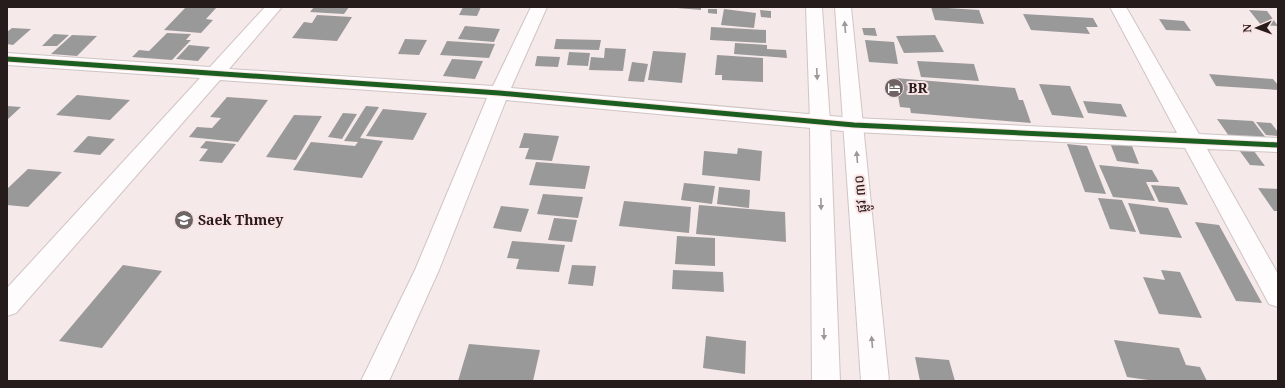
<svg xmlns="http://www.w3.org/2000/svg" width="1285" height="388" viewBox="0 0 1285 388" font-family="'Noto Serif','Noto Sans Khmer',serif">
<style>
.building{fill:#9a999a}
.lines{fill:none;stroke-linecap:round;stroke-linejoin:round}
.minor-casing{stroke:#d0c4c4;stroke-width:2}
.tertiary-casing{stroke:#d0c4c4;stroke-width:2}
.minor{fill:#fefcfc;fill-rule:evenodd}
.tertiary{fill:#fefcfc;fill-rule:evenodd}
.cycleway-casing{stroke:#fce3e3;stroke-width:7}
.cycleway{stroke:#1b5e20;stroke-width:5}
.oneway{fill:#9d9797}
.labels{text-anchor:middle;stroke-width:4;stroke-linejoin:round;paint-order:stroke}
.poi-label{font-size:14px;font-weight:bold;fill:#271c1c;stroke:#fce3e3;text-anchor:start}
.street-label{font-size:14px;fill:#271c1c;stroke:#fce3e3}
</style>
<rect width="100%" height="100%" fill="#f6e9e9"/>
<g class="building">
<path d="M 186,7 L 217,7 L 206,19 L 213,20 L 201,33 L 164,30 Z"/>
<path d="M 314,7 L 349,7 L 344,14 L 310,12 Z"/>
<path d="M 463,7 L 481,7 L 477,16 L 459,15 Z"/>
<path d="M 677,7 L 701,7 L 701,10 L 677,8 Z"/>
<path d="M 931,7 L 979,10 L 984,24 L 935,20 Z"/>
<path d="M 708,9 L 717,9 L 717,14 L 708,13 Z"/>
<path d="M 724,9 L 756,13 L 754,28 L 721,25 Z"/>
<path d="M 760,10 L 771,11 L 771,18 L 761,17 Z"/>
<path d="M 1249,10 L 1267,11 L 1278,26 L 1261,25 Z"/>
<path d="M 1023,14 L 1093,18 L 1098,27 L 1086,27 L 1090,34 L 1031,30 Z"/>
<path d="M 317,15 L 352,17 L 337,41 L 292,38 L 304,22 L 312,23 Z"/>
<path d="M 1159,19 L 1184,21 L 1191,31 L 1166,30 Z"/>
<path d="M 465,26 L 500,29 L 494,42 L 458,39 Z"/>
<path d="M 711,27 L 766,30 L 766,43 L 710,40 Z"/>
<path d="M 12,28 L 31,29 L 13,45 L 7,44 L 7,32 Z"/>
<path d="M 862,28 L 875,28 L 877,36 L 864,35 Z"/>
<path d="M 167,33 L 191,34 L 186,40 L 191,40 L 172,60 L 132,57 L 139,50 L 149,51 Z"/>
<path d="M 54,34 L 69,35 L 57,46 L 42,46 Z"/>
<path d="M 72,35 L 97,36 L 77,56 L 51,54 Z"/>
<path d="M 935,35 L 944,52 L 904,53 L 896,36 Z"/>
<path d="M 405,39 L 427,40 L 419,55 L 398,54 Z"/>
<path d="M 556,39 L 601,40 L 599,50 L 554,49 Z"/>
<path d="M 865,40 L 894,42 L 898,64 L 869,62 Z"/>
<path d="M 447,41 L 495,44 L 489,58 L 440,55 Z"/>
<path d="M 735,43 L 767,45 L 767,49 L 786,50 L 787,58 L 734,54 Z"/>
<path d="M 189,45 L 210,47 L 198,61 L 176,59 Z"/>
<path d="M 605,48 L 626,49 L 623,71 L 589,70 L 591,57 L 604,58 Z"/>
<path d="M 653,51 L 686,53 L 682,83 L 648,80 Z"/>
<path d="M 569,52 L 590,53 L 588,66 L 567,65 Z"/>
<path d="M 717,55 L 763,58 L 763,82 L 722,80 L 722,75 L 715,75 Z"/>
<path d="M 537,56 L 560,57 L 558,67 L 535,66 Z"/>
<path d="M 452,59 L 483,61 L 475,79 L 443,76 Z"/>
<path d="M 917,61 L 974,64 L 979,81 L 921,77 Z"/>
<path d="M 632,62 L 648,64 L 644,82 L 628,81 Z"/>
<path d="M 1209,74 L 1273,79 L 1278,85 L 1278,90 L 1216,86 Z"/>
<path d="M 895,78 L 1015,88 L 1019,100 L 1023,100 L 1031,123 L 911,113 L 910,108 L 900,107 Z"/>
<path d="M 1039,84 L 1070,86 L 1084,118 L 1052,115 Z"/>
<path d="M 77,95 L 130,100 L 110,120 L 56,115 Z"/>
<path d="M 227,97 L 268,100 L 238,142 L 189,137 L 197,127 L 212,128 L 221,118 L 210,117 Z"/>
<path d="M 1083,101 L 1121,104 L 1127,117 L 1088,113 Z"/>
<path d="M 7,106 L 21,107 L 7,120 Z"/>
<path d="M 366,106 L 379,107 L 360,138 L 383,141 L 362,178 L 293,170 L 311,142 L 355,146 L 358,142 L 344,141 Z"/>
<path d="M 383,109 L 427,113 L 413,140 L 366,136 Z"/>
<path d="M 343,113 L 357,114 L 342,139 L 328,137 Z"/>
<path d="M 294,115 L 322,116 L 296,160 L 266,157 Z"/>
<path d="M 1217,119 L 1253,121 L 1266,138 L 1229,136 Z"/>
<path d="M 1256,122 L 1271,123 L 1278,132 L 1278,136 L 1266,135 Z"/>
<path d="M 524,133 L 559,136 L 552,161 L 525,159 L 529,148 L 519,148 Z"/>
<path d="M 88,136 L 115,139 L 100,155 L 73,152 Z"/>
<path d="M 206,141 L 236,144 L 222,163 L 199,161 L 208,149 L 200,148 Z"/>
<path d="M 1110,143 L 1132,146 L 1139,164 L 1117,161 Z"/>
<path d="M 1067,144 L 1087,146 L 1106,194 L 1085,192 Z"/>
<path d="M 738,148 L 762,151 L 760,181 L 702,175 L 704,151 L 737,154 Z"/>
<path d="M 1239,150 L 1254,151 L 1265,166 L 1250,165 Z"/>
<path d="M 536,162 L 590,166 L 585,189 L 529,185 Z"/>
<path d="M 1099,165 L 1152,170 L 1159,182 L 1146,182 L 1155,201 L 1113,197 Z"/>
<path d="M 28,169 L 62,172 L 28,207 L 7,205 L 7,189 Z"/>
<path d="M 684,183 L 715,186 L 712,204 L 681,200 Z"/>
<path d="M 1151,185 L 1179,187 L 1188,205 L 1159,202 Z"/>
<path d="M 719,187 L 750,190 L 749,208 L 717,204 Z"/>
<path d="M 1258,188 L 1278,189 L 1278,211 L 1274,211 Z"/>
<path d="M 543,194 L 583,197 L 578,218 L 537,214 Z"/>
<path d="M 1098,198 L 1122,200 L 1136,232 L 1110,229 Z"/>
<path d="M 624,201 L 691,207 L 689,233 L 619,226 Z"/>
<path d="M 1128,203 L 1168,208 L 1182,238 L 1140,234 Z"/>
<path d="M 699,205 L 785,212 L 786,242 L 696,234 Z"/>
<path d="M 501,206 L 529,209 L 521,232 L 493,228 Z"/>
<path d="M 554,218 L 577,220 L 572,242 L 548,240 Z"/>
<path d="M 1195,222 L 1219,225 L 1262,303 L 1236,301 Z"/>
<path d="M 677,236 L 715,238 L 715,266 L 675,264 Z"/>
<path d="M 512,241 L 565,245 L 559,272 L 516,269 L 519,259 L 507,258 Z"/>
<path d="M 123,265 L 162,271 L 102,348 L 59,341 Z"/>
<path d="M 572,265 L 596,266 L 593,286 L 568,284 Z"/>
<path d="M 673,270 L 723,272 L 724,292 L 672,289 Z"/>
<path d="M 1161,270 L 1180,272 L 1202,318 L 1159,314 L 1143,277 L 1165,280 Z"/>
<path d="M 706,336 L 746,341 L 745,374 L 703,368 Z"/>
<path d="M 1114,340 L 1179,348 L 1186,365 L 1200,367 L 1207,381 L 1155,381 L 1127,377 Z"/>
<path d="M 469,344 L 540,350 L 533,381 L 458,381 Z"/>
<path d="M 915,357 L 949,360 L 955,381 L 920,381 Z"/>
</g>
<g class="lines">
<g class="minor-casing">
<path id="minor" d="M 265,7 L 282,7 L 229,69 L 493,86 L 531,7 L 547,7 L 511,88 L 854,118 L 1177,133 L 1110,7 L 1126,7 L 1199,134 L 1278,138 L 1278,152 L 1207,149 L 1278,274 L 1278,307 L 1269,304 L 1185,148 L 854,132 L 506,100 L 439,270 L 389,381 L 361,381 L 415,270 L 487,98 L 220,80 L 16,313 L 7,316 L 7,288 L 200,78 L 7,65 L 7,53 L 210,67 Z"/>
</g>
<g class="tertiary-casing">
<g id="tertiary">
<path d="M 806,7 L 822,7 L 830,122 L 840,381 L 812,381 L 810,122 Z"/>
<path d="M 835,7 L 851,7 L 889,381 L 861,381 Z"/>
</g>
</g>
<use href="#minor" class="minor"/>
<use href="#tertiary" class="tertiary"/>
<g class="cycleway-casing">
<path id="cycleway" d="M 7,59 L 499,93 L 854,125 L 1278,145"/>
</g>
<use href="#cycleway" class="cycleway"/>
</g>
<defs><path id="oneway-solid" d="M-6-.8H1V-3.2L6.5 0L1 3.2V.8H-6Z"/></defs>
<g class="oneway">
<use href="#oneway-solid" transform="translate(845 27) rotate(-95)"/>
<use href="#oneway-solid" transform="translate(817 74) rotate(87)"/>
<use href="#oneway-solid" transform="translate(857 157) rotate(-95)"/>
<use href="#oneway-solid" transform="translate(821 204) rotate(89)"/>
<use href="#oneway-solid" transform="translate(824 334) rotate(89)"/>
<use href="#oneway-solid" transform="translate(872 342) rotate(-95)"/>
</g>
<defs>
<g id="hotel-disc" transform="scale(1)"><circle r="9.5" fill="#6f6464" stroke="#fce3e3"/><path d="M-6-4.5h1.5V1H6V5H4.5V3h-9V5H-6ZM-4 0a1.8 1.8 0 1 1 3.6 0ZM.5 0V-2.5h3Q6-2.5 6 0Z" fill="#fff"/></g>
<g id="school-disc" transform="scale(1)"><circle r="9.5" fill="#6f6464" stroke="#fce3e3"/><path d="M0-5L7-2L0 1L-7-2ZM-4 1L0 2.5L4 1V4Q0 6-4 4Z" fill="#fff"/></g>
</defs>
<g fill-rule="evenodd">
<use href="#hotel-disc" x="894" y="88"/>
<use href="#school-disc" x="184" y="220"/>
</g>
<g class="labels">
<g class="poi-label">
<text x="908" y="93">BR</text>
<text x="198" y="225">Saek Thmey</text>
</g>
<g class="street-label">
<text transform="translate(860 194) rotate(-95)" y="5">ផ្លូវ ៣០</text>
</g>
</g>
<rect width="1285" height="388" fill="none" stroke="#271c1c" stroke-width="16"/>
<g transform="translate(1257 28) rotate(268)" stroke="#fce3e3" stroke-width="3" paint-order="stroke">
<path d="M0-3L7 15L0 10L-7 15Z" fill="#271c1c"/>
<text y="-6" font-size="11" font-weight="bold" text-anchor="middle" fill="#271c1c">N</text>
</g>
</svg>
